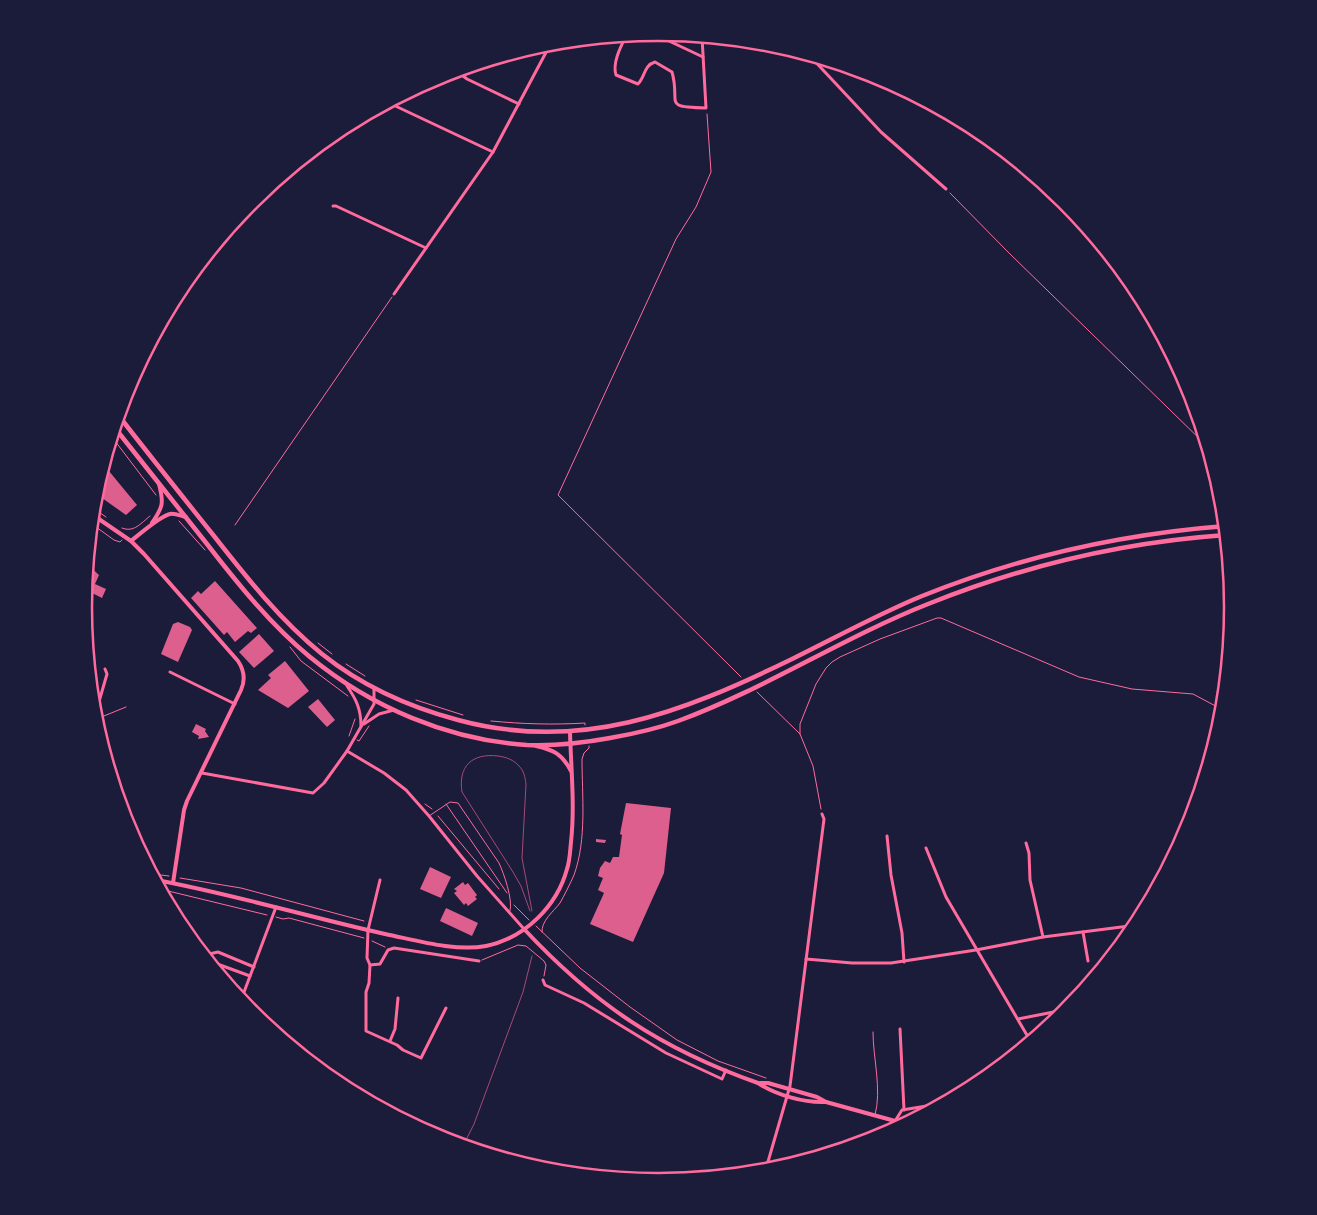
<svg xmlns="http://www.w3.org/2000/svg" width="1317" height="1215" viewBox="0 0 1317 1215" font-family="'Nunito Sans',sans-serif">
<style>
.building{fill:#dd5f8e}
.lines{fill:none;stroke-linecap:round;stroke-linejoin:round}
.path{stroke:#ff6b9d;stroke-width:1}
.service{stroke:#ff6b9d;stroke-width:1}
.minor{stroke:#ff6b9d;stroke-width:3}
.tertiary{stroke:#ff6b9d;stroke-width:4}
.primary{stroke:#ff6b9d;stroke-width:4.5}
.tram{stroke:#a44b75;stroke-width:1}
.rim{fill:none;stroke:#ff6b9d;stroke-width:2.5}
</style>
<rect width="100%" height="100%" fill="#1b1b3a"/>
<g class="building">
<path d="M 104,465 L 137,505 L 126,515 L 95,493 Z"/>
<path d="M 88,565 L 99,575 L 95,584 L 106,589 L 102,598 L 90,592 L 84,603 Z"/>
<path d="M 215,581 L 257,628 L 251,633 L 248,631 L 235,642 L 227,632 L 224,635 L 191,598 L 198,591 L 201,594 Z"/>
<path d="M 178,622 L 190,627 L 192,630 L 178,662 L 161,654 L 173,624 Z"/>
<path d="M 259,634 L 274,651 L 254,668 L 239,652 Z"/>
<path d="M 285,661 L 309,691 L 288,708 L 258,690 L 271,678 L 268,675 Z"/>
<path d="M 318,699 L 335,720 L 327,727 L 308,707 Z"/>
<path d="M 1218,716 L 1222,719 L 1220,727 L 1214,723 Z"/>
<path d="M 196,724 L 206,729 L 205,731 L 209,737 L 198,739 L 199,736 L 192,732 Z"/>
<path d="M 626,803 L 671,808 L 664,873 L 633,942 L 590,924 L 604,893 L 598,890 L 603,878 L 598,876 L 600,868 L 605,861 L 610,863 L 613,857 L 619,857 L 622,835 L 620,834 Z"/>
<path d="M 596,839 L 606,840 L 605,843 L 596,842 Z"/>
<path d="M 430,867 L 451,877 L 441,898 L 420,889 Z"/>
<path d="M 463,882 L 465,885 L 468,883 L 477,895 L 475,897 L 477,899 L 468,906 L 466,903 L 464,905 L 454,893 L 457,891 L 454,889 Z"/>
<path d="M 446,908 L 478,923 L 472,936 L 440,921 Z"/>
</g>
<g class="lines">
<g class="path">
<path d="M 707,114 L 711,172 L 696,207 L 676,239 L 558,495 L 741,677"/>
<path d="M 950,193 L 1009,253 L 1208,447"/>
<path d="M 112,437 L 156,495"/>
<path d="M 93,508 L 106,517"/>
<path d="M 179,521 L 205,550"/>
<path d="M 92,524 L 114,540 L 120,542 L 122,540"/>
<path d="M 235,525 L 392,297"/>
<path d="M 122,528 C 134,533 141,523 150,516"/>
<path d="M 318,643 L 332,654"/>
<path d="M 290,647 L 301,661 L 348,696"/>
<path d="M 346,664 L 365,676"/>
<path d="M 757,692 L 800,734 L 813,766 L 821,809"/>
<path d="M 416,700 L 463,715"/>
<path d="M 99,718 L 126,707"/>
<path d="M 491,721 C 523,724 553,725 585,723 L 585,725"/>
<path d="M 800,734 L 800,724 L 816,684 L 826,668 L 832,662 L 840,657 L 880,639 L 937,618 L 941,618 L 1079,677 L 1132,689 L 1193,694 L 1223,710"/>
<path d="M 349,736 L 355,719"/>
<path d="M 357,740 L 359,741 L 369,726"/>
<path d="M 425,804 L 432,809"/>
<path d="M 438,816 L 499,889"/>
<path d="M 152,874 L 169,876"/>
<path d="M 180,878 L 241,888 L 364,921"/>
<path d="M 160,889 L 267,915"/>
<path d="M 514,905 L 529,920"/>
<path d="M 276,917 L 283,919 L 289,918 L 364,938"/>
<path d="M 536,926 L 580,968 L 630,1007 L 677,1040 L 718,1061 L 766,1078"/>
<path d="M 542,932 C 541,921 554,911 560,903 C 565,894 570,884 574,875 C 587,839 582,796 582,759 L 584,753 L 589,748 L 589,746"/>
<path d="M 372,941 L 385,947"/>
<path d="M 482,960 L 518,945 L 526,946 L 544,961 L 546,965 L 544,976"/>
</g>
<g class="service">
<path d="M 446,804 L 507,893"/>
<path d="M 429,816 L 450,802 L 458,803 L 499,863 C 504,874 513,899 510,911"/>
<path d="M 873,1032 C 873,1058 882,1090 875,1115"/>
</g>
<g class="minor">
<path d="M 652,33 L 703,57"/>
<path d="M 626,36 C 621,46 612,63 616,75 L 638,84 C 645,77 644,65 655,62 L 672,72 C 681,104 661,107 706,108 L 702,37"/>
<path d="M 809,55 L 881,132 L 946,189"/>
<path d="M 460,70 L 463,76 L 467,79 L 519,104"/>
<path d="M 389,103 L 493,152"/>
<path d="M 333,206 L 336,206 L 426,248"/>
<path d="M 394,294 L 493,152 L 551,43"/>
<path d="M 170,672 L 235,704"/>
<path d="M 347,686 C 356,699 361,709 361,726"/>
<path d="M 94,719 L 107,674 L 105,669"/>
<path d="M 364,724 L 379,714 L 394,710"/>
<path d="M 347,751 L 384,773 L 406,790 L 429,816 L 477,876 L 524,929"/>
<path d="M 202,773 L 313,793 L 324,783 L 347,751 L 374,704 L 374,688"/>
<path d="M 887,836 L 891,875 L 902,933 L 904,962"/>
<path d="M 1026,843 L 1029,853 L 1030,880 L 1043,937"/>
<path d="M 926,848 L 946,897 L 1031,1042"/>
<path d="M 380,880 L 368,930 L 367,958 L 370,965 L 369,983 L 366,992 L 366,1031 L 397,1045 L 403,1050 L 421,1058 L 446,1008"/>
<path d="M 1083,932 L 1088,961"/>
<path d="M 806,959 L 852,963 L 891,963 L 976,950 L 1043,937 L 1137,925"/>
<path d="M 370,965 L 380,964 L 388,950 L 394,948 L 479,961"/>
<path d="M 250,976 L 212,962 L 209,954 L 218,952 L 254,967"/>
<path d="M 543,980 L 545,985 L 584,1003 L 666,1053 L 722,1079 L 726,1070"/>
<path d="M 241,1000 L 276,907"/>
<path d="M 1018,1019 L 1069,1009"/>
<path d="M 900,1029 L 904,1110"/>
<path d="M 390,1041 L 395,1029 L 398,998"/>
<path d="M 895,1121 L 902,1110 L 945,1103"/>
<path d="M 765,1172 L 790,1086 L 824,819 L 822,814"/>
</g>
<g class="tertiary">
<path d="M 93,515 L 131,541 L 144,554 L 238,661 C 244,670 246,679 241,690 L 187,801 L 184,810 L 173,883"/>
<path d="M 152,523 C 163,507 164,503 159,484"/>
<path d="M 131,541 C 140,534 160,516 170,514 C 175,513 181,516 186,517"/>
<path d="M 536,746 C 554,750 562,754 571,771"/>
<path d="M 156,880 C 233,894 308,917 385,934 C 415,940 455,952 486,946 C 525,938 557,906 567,869 C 570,860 570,851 571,842 C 575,806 571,769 570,732"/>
<path d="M 524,929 C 594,1004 661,1049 758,1083 C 776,1095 804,1103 826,1102"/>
<path d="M 760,1083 L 768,1083 L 817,1097 L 826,1102 L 906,1124"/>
</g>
<g class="primary">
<path d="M 119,416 C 150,456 182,496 214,536 C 247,578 280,620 322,654 C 362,686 409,707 458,720 C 580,753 681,713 790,660 C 833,639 876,615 922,596 C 1019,557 1121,534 1226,526"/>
<path d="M 115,428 C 146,467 176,505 207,544 C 238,584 271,625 310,657 C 371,707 448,740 527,745 C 555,746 583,743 610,738 C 633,734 656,729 678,721 C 765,689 842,638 928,604 C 1023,566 1124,542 1226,535"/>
</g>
<g class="tram">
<path d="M 530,911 L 521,886 L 513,872 L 462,792 C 458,766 472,753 498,756 C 506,757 514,760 519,766 C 524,771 525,777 526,784 L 522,858 L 532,911"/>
<path d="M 463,1146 L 474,1124 L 523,992 L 532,956"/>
</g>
</g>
<path d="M0 0H1317V1215H0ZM92 607a566 566 0 1 1 1132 0a566 566 0 1 1-1132 0Z" fill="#1b1b3a" fill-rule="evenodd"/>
<path class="rim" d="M92 607a566 566 0 1 1 1132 0a566 566 0 1 1-1132 0Z"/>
</svg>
